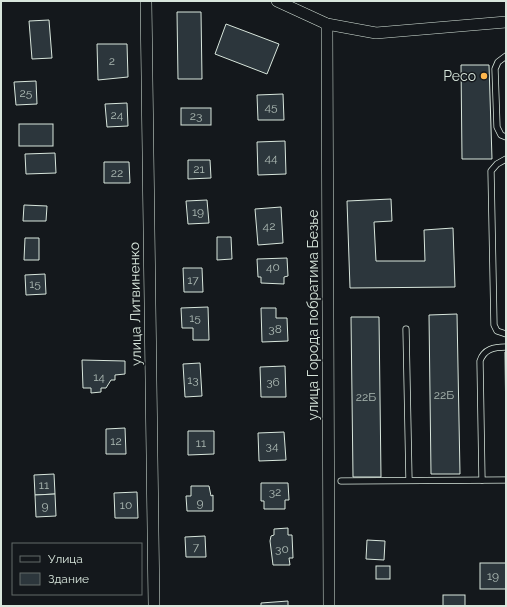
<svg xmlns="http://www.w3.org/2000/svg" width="507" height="607" viewBox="0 0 507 607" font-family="Raleway,sans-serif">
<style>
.building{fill:#2c363c;stroke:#d8e6dc}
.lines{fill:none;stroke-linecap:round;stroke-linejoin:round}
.lane-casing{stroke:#d8e6dc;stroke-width:7}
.street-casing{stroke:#d8e6dc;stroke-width:12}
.lane{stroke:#14181c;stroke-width:5.5}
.street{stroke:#14181c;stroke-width:11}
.poi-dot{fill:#ffb74d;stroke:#14181c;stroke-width:1.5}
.labels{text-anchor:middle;stroke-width:3;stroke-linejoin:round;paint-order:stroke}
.number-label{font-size:12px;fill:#adbab4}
.poi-label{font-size:14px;fill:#d8e6dc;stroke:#14181c;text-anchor:end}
.street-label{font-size:14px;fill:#d8e6dc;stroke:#14181c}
</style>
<rect width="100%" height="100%" fill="#14181c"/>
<g class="building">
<path d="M 177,12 L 201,12 L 202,79 L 178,79 Z"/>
<path d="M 49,20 L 52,58 L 32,59 L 29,21 Z"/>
<path d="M 226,24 L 279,44 L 267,74 L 215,54 Z"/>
<path d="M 97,44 L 127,44 L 128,77 L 98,80 Z"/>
<path d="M 461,65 L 489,65 L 492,159 L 462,159 Z"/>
<path d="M 36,81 L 37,104 L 16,105 L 14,82 Z"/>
<path d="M 283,94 L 284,120 L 258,120 L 257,95 Z"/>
<path d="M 127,103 L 128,126 L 107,127 L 105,104 Z"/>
<rect x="181" y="108" width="30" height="17"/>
<rect x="19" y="124" width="34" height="22"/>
<path d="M 285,141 L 286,174 L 258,175 L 257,142 Z"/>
<path d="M 55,153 L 56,173 L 26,174 L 25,154 Z"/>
<path d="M 188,160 L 210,160 L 211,178 L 188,179 Z"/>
<path d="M 104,162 L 129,162 L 130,183 L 104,183 Z"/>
<path d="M 391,199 L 392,221 L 374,222 L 376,261 L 425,261 L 424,230 L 453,228 L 455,287 L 350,288 L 347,201 Z"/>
<path d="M 207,200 L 209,223 L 188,224 L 186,201 Z"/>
<path d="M 24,205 L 47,206 L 46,221 L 23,221 Z"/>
<path d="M 281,207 L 283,243 L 258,245 L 255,209 Z"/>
<path d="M 217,237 L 231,237 L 232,259 L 217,260 Z"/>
<path d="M 25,238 L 39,238 L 39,260 L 24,260 Z"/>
<path d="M 287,258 L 288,276 L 284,277 L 284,284 L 261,283 L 261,277 L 258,277 L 257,259 Z"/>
<path d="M 183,268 L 202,268 L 203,292 L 184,292 Z"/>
<path d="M 45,274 L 46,294 L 26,295 L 25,275 Z"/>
<path d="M 208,307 L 209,340 L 193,340 L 193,328 L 182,328 L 181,308 Z"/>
<path d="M 261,308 L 276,308 L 276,318 L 287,318 L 288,341 L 262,342 Z"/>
<path d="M 457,314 L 460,474 L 431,474 L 429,315 Z"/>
<path d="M 351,317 L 379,317 L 381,477 L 353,477 Z"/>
<path d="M 505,352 L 506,352 L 506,432 Z"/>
<path d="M 82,360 L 125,361 L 125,374 L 115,375 L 115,380 L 111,380 L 106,388 L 101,388 L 101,392 L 91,393 L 91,388 L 83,388 Z"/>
<path d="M 200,363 L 202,396 L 185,397 L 183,364 Z"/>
<path d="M 285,366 L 286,397 L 261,397 L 260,367 Z"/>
<path d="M 125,428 L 126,454 L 106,454 L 106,429 Z"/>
<path d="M 188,431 L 214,431 L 214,454 L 188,455 Z"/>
<path d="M 284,432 L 286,460 L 259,461 L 258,433 Z"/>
<path d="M 54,474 L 55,494 L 35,495 L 34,475 Z"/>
<path d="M 261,483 L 288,483 L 289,500 L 285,500 L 285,509 L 264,509 L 264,501 L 261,501 Z"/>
<path d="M 191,486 L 209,486 L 211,496 L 213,495 L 213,511 L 187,511 L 186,496 L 191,496 Z"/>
<path d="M 137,492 L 138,518 L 115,518 L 114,493 Z"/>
<path d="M 55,494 L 56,516 L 36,517 L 35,495 Z"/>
<path d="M 288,528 L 288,535 L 292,535 L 293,558 L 289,558 L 290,565 L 273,565 L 270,541 L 271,536 L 274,535 L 274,529 Z"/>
<path d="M 205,536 L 206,557 L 186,557 L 185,537 Z"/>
<path d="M 367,540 L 385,541 L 384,560 L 366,559 Z"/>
<rect x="480" y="563" width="26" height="26"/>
<rect x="376" y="566" width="14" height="13"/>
<rect x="443" y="595" width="22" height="11"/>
<path d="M 288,601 L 288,606 L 261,606 L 261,603 Z"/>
</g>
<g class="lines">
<g class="lane-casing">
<g id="lane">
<path d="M 506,56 L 498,62 L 495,69 L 497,127 L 501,135 L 506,137"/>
<path d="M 506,159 L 497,164 L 491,171 L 494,325 L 497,331 L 506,334"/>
<path d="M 406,329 L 409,480"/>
<path d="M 482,480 L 480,361 C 484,349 494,347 506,347"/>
<path d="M 341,481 L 506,480"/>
</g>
</g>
<g class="street-casing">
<g id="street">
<path d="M 146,1 L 154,606"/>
<path d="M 277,1 L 327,24 L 376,33 L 506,22"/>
<path d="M 327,24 L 329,606"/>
</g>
</g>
<use href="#lane" class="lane"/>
<use href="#street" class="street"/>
</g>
<circle class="poi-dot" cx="484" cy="76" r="4"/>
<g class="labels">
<g class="number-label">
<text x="112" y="65">2</text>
<text x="26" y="97">25</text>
<text x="271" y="111">45</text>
<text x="117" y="119">24</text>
<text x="196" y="120">23</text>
<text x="271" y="162">44</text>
<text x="199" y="173">21</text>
<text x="117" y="177">22</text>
<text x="198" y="216">19</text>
<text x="269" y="230">42</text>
<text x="273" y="271">40</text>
<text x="193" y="284">17</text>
<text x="35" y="288">15</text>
<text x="195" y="322">15</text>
<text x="275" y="333">38</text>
<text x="99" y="381">14</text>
<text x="193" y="384">13</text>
<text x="273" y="386">36</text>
<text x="444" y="399">22Б</text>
<text x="366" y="401">22Б</text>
<text x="116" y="445">12</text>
<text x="201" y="447">11</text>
<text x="272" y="450">34</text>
<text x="44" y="489">11</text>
<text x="275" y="496">32</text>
<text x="200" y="507">9</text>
<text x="126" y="509">10</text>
<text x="45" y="510">9</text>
<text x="196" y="551">7</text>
<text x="282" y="553">30</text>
<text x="493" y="580">19</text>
</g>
<g class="poi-label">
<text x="476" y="81">Ресо</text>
</g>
<g class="street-label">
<text transform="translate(135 304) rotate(-91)" y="5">улица Литвиненко</text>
<text transform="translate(313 315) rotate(-90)" y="5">улица Города побратима Безье</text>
</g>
</g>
<rect width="507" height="607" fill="none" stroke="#d8e6dc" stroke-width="4"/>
<rect x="12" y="543" width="130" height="52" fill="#14181c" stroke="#626a69"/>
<rect x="20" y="556" width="20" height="6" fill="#14181c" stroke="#626a69"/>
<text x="48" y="563" font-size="12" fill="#d8e6dc">Улица</text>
<rect x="20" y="573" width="20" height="12" fill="#2c363c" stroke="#626a69"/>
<text x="48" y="583" font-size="12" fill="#d8e6dc">Здание</text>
</svg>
